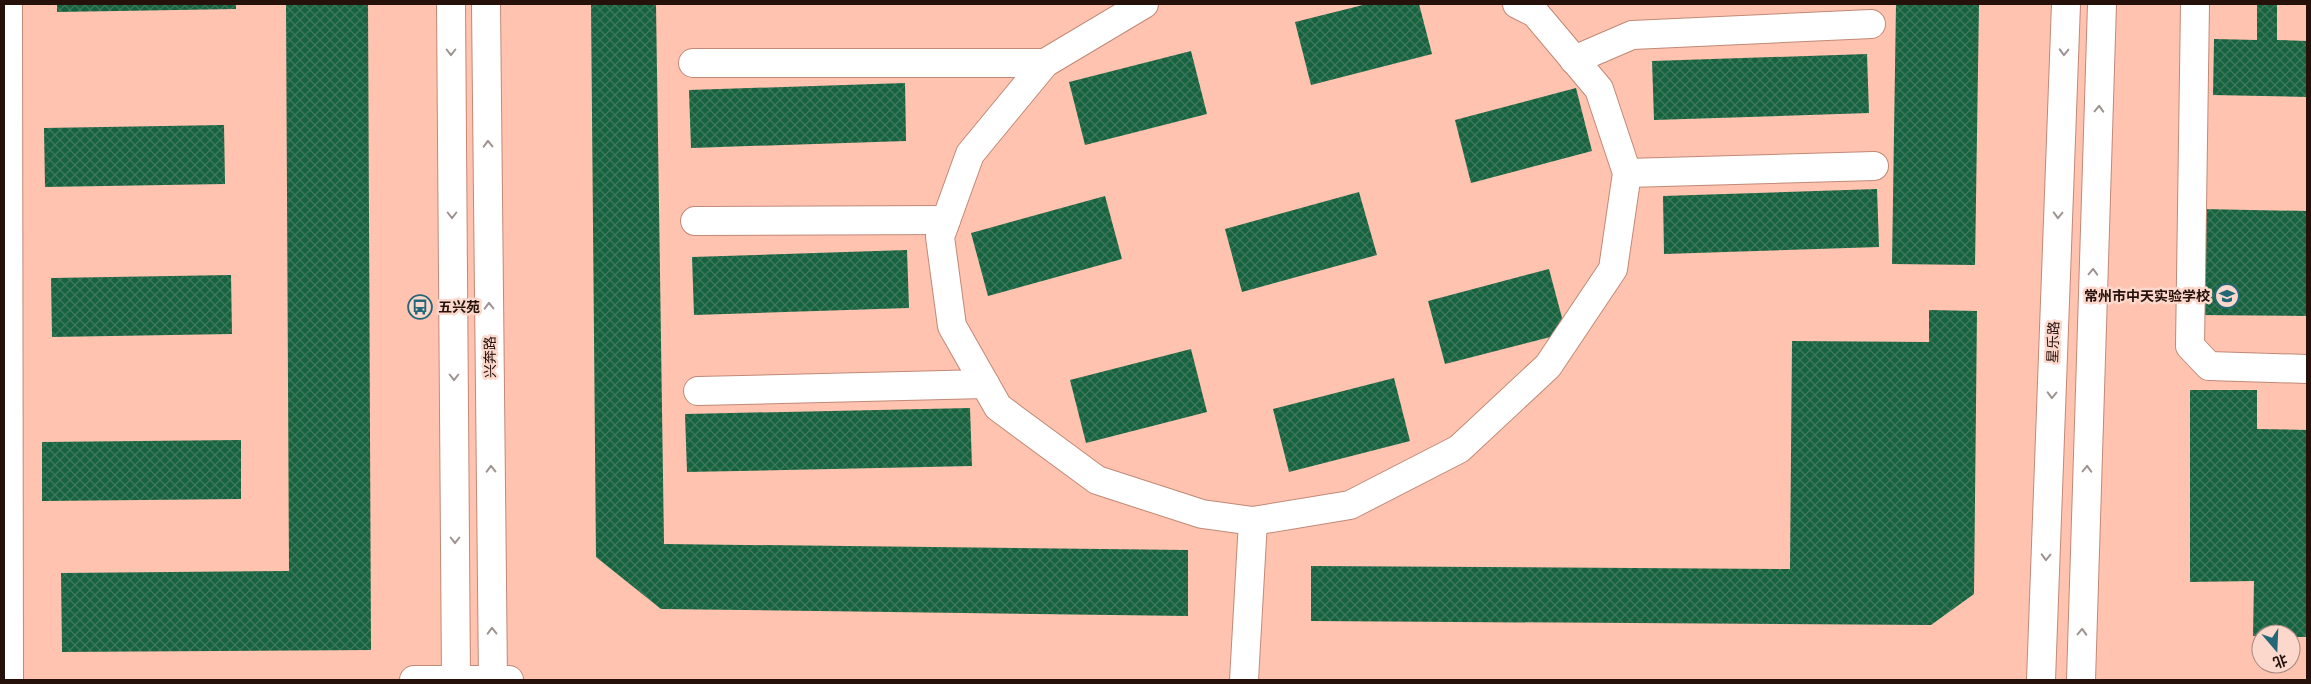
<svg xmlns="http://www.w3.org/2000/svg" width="2311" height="684" viewBox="0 0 2311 684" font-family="'Public Sans','Noto Sans SC',sans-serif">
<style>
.building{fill:url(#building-cross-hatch)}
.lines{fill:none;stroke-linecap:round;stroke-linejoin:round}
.minor-casing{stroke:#c18977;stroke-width:30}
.major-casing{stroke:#c18977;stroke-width:30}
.minor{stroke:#fff;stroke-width:28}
.major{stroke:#fff;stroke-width:28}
.oneway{stroke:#9d9391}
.labels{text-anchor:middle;stroke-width:5;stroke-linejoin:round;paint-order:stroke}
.poi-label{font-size:14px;font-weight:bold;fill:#25100a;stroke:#fcd7cb;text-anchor:end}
.street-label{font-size:14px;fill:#25100a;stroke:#fcd7cb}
</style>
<defs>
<pattern id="building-cross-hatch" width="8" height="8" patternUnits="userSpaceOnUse" patternTransform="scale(1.25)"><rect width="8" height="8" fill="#16633f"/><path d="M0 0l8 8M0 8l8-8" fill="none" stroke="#40785d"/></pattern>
</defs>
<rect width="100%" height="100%" fill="#ffc3b0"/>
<g class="building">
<path d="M 57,4 L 236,4 L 236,9 L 57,12 Z"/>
<path d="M 286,4 L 368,4 L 371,650 L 62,652 L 61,573 L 289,571 Z"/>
<path d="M 591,4 L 656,4 L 664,544 L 1188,550 L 1188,616 L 661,609 L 596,557 Z"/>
<path d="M 1367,4 L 1419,4 L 1432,54 L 1311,85 L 1295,22 Z"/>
<path d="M 1896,4 L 1979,4 L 1975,265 L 1892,264 Z"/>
<path d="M 2257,4 L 2277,4 L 2277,40 L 2307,41 L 2307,97 L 2213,95 L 2214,39 L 2257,40 Z"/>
<path d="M 1191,51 L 1207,114 L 1085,145 L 1069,82 Z"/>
<path d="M 1867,54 L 1869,113 L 1654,120 L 1652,61 Z"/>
<path d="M 905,83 L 906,141 L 691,148 L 689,90 Z"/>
<path d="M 1576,88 L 1592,151 L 1471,183 L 1455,120 Z"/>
<path d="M 224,125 L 225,184 L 45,187 L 44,128 Z"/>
<path d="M 1877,189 L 1879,247 L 1664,254 L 1663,196 Z"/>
<path d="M 1359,192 L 1377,255 L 1242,292 L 1225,229 Z"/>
<path d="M 1105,196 L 1122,259 L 988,296 L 971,233 Z"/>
<path d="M 2201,209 L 2307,211 L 2307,316 L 2198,315 Z"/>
<path d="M 907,250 L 909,308 L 694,315 L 692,257 Z"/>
<path d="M 1549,269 L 1566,333 L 1445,364 L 1428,301 Z"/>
<path d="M 231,275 L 232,334 L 52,337 L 51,278 Z"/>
<path d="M 1929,310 L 1977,311 L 1974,594 L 1931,625 L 1311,621 L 1311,566 L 1790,569 L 1792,341 L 1929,342 Z"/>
<path d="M 1191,349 L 1207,412 L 1086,443 L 1070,380 Z"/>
<path d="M 1394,378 L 1410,441 L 1289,472 L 1273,409 Z"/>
<path d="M 2190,390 L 2257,390 L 2257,429 L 2307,430 L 2307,637 L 2291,637 L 2291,634 L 2261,634 L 2261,636 L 2253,636 L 2254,581 L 2190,582 Z"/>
<path d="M 970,408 L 972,466 L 687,472 L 685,414 Z"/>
<path d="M 241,440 L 241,499 L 42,501 L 42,442 Z"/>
</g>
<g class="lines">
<g class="minor-casing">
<g id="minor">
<path d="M 8,4 L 9,680"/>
<path d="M 1144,4 L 1045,63 L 970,154 L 940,237 L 952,326 L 998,407 L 1097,480 L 1202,514 L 1253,521 L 1350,505 L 1459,449 L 1548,366 L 1613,269 L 1627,173 L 1599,89 L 1535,13 L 1517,4"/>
<path d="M 2195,4 L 2190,346 L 2209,366 L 2307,369"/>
<path d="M 1574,60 L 1632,35 L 1871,24"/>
<path d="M 693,63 L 1045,63"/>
<path d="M 1627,173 L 1874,166"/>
<path d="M 695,221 L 946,220"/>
<path d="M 698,391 L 985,384"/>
<path d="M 414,680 L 509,680"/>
<path d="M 1244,680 L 1253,521"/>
<path d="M 2041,680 L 2066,4"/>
<path d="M 2081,680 L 2102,4"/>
</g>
</g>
<g class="major-casing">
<g id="major">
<path d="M 451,4 L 456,680"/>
<path d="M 486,4 L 493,680"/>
</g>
</g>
<use href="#minor" class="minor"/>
<use href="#major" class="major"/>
</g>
<defs><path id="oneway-chevron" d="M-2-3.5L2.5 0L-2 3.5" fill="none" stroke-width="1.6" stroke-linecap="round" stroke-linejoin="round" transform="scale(1.25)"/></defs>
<g class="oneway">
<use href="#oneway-chevron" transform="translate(451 52) rotate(90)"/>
<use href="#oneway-chevron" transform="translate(2064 52) rotate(92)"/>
<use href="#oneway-chevron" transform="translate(2099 109) rotate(-88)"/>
<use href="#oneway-chevron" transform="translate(488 144) rotate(-91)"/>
<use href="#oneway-chevron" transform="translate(452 215) rotate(90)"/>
<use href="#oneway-chevron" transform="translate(2058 215) rotate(92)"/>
<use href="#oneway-chevron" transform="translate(2093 272) rotate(-88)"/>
<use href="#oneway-chevron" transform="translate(489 306) rotate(-91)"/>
<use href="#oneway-chevron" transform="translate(454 377) rotate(90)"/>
<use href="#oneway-chevron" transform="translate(2052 395) rotate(92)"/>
<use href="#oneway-chevron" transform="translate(491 469) rotate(-91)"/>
<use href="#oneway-chevron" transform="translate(2087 469) rotate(-88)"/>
<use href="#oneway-chevron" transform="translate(455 540) rotate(90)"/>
<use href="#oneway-chevron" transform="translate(2046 557) rotate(92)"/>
<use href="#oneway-chevron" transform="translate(492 631) rotate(-91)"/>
<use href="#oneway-chevron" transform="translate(2082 632) rotate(-88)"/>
</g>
<defs>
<g id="school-ring" transform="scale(1.25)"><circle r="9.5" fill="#fcd7cb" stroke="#236779" stroke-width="1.5"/><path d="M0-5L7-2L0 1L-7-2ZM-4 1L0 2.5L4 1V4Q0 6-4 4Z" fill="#236779"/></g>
<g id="bus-ring" transform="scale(1.25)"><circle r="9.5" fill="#fcd7cb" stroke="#236779" stroke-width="1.5"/><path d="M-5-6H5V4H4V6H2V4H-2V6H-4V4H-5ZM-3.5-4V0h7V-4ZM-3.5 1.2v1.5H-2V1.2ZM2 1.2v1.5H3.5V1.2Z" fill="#236779"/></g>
</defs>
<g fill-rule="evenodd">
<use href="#school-ring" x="2227" y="296"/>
<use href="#bus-ring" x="420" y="307"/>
</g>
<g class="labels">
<g class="poi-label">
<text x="2210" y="301">常州市中天实验学校</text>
<text x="438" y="312" text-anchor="start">五兴苑</text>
</g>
<g class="street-label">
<text transform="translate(2053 342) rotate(-88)" y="5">星乐路</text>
<text transform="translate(490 357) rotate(-91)" y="5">兴奔路</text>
</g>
</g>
<rect width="2311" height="684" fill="none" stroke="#25100a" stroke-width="10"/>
<g transform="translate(2276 649) rotate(161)"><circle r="24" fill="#fcd7cb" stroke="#a6877e"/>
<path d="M0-4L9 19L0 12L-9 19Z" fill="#236779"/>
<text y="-8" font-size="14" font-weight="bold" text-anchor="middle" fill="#25100a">北</text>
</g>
</svg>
